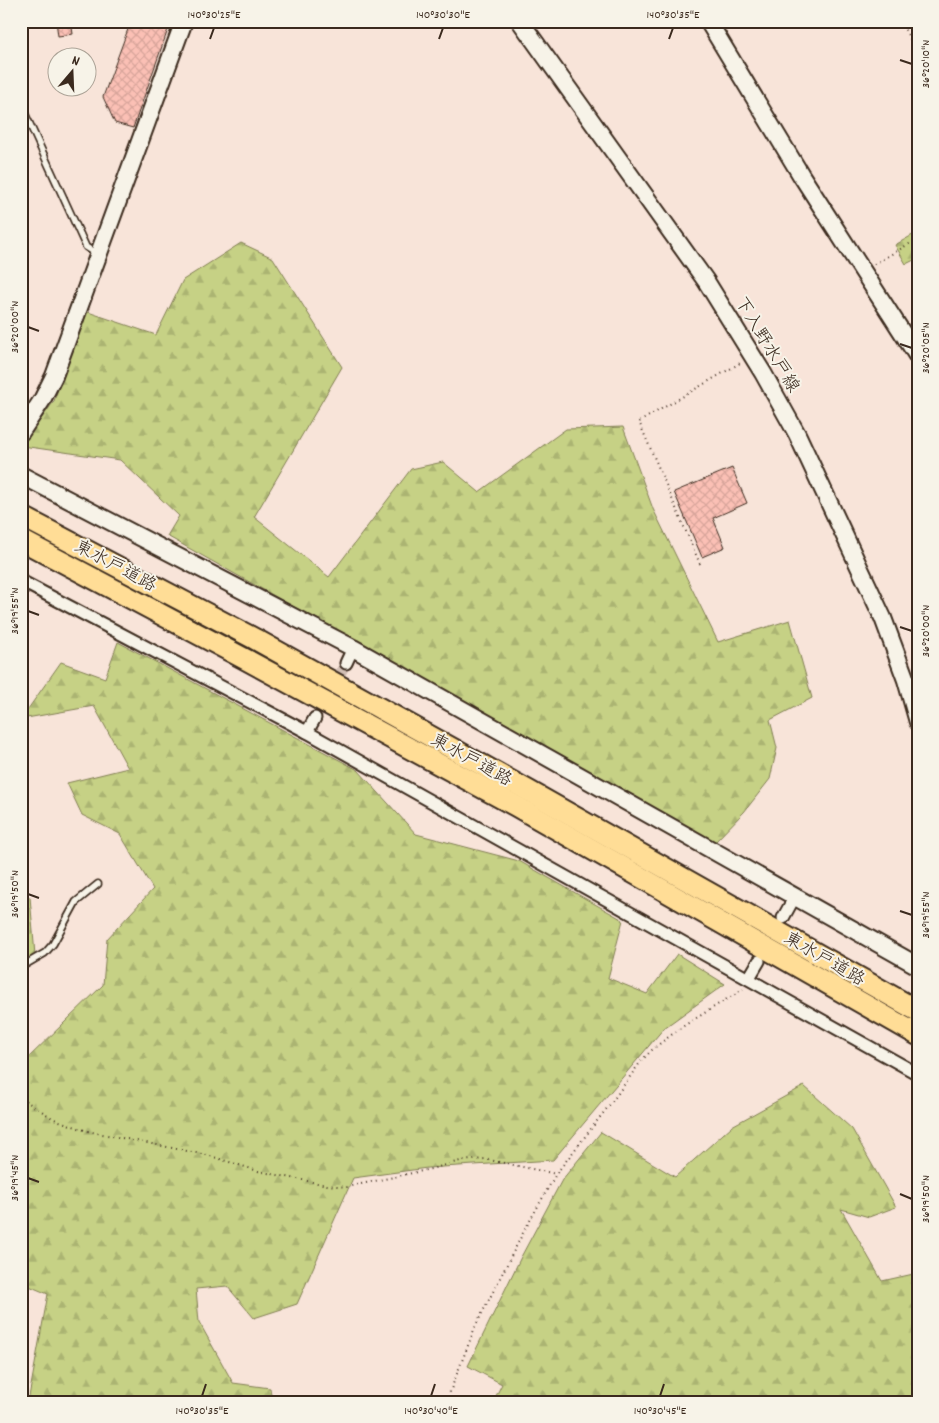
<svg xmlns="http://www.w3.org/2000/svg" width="939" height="1423" viewBox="0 0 939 1423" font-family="Dekko,'Klee One',sans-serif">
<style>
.forest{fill:url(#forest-firs);stroke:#807e52}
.building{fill:url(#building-cross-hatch);stroke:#3b2a1e}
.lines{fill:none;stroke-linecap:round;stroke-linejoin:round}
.street-tunnel{stroke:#d2bfb4;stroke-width:11;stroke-dasharray:11 5.5;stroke-linecap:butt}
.lane-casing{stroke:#3b2a1e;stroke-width:9}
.street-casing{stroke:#3b2a1e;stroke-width:15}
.secondary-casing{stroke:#3b2a1e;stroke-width:20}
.highway-casing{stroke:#3b2a1e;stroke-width:24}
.path{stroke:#3b2a1e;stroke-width:2;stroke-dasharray:1 4;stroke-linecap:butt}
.lane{stroke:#f7f3e8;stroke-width:5.5}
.street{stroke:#f7f3e8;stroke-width:11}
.secondary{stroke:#f7f3e8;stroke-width:16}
.highway{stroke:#ffdd96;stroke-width:20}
.ticks{fill:none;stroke:#3b2a1e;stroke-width:2}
.labels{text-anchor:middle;stroke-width:4;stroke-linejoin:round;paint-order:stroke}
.street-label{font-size:18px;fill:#3b2a1e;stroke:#f7f3e8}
.neatline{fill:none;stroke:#3b2a1e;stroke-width:2}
.ticks-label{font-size:12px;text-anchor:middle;fill:#3b2a1e}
</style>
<defs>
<pattern id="forest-firs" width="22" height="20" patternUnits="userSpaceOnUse" patternTransform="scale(1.25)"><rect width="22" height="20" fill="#c6d185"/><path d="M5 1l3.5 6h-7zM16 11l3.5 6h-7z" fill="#abb472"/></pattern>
<pattern id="building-cross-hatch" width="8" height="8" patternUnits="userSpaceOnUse" patternTransform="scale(1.25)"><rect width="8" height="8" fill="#fbc0b5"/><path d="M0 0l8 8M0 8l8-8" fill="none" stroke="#d8a59b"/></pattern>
</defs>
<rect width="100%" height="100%" fill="#f8e4d9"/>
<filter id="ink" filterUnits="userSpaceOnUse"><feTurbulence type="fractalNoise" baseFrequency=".02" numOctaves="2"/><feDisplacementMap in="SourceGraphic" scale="10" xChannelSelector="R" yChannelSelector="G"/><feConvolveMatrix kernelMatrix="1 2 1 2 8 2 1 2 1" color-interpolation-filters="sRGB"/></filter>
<g filter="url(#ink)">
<g class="forest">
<path d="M 918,232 L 918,258 L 906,264 L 895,245 Z"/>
<path d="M 241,243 L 273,258 L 342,367 L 254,517 L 329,577 L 411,469 L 443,462 L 479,492 L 566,429 L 623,427 L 653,509 L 718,642 L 790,620 L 812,698 L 770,720 L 777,748 L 770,779 L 744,812 L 715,842 L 167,536 L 179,516 L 120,460 L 22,446 L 54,401 L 85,311 L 156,335 L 183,280 Z"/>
<path d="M 118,642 L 358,770 L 416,834 L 519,861 L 623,920 L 608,978 L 647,994 L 677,954 L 725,984 L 664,1028 L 553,1160 L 427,1168 L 353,1178 L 297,1304 L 254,1318 L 227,1286 L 196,1289 L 199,1322 L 233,1383 L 270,1388 L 272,1402 L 28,1402 L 48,1294 L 22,1283 L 21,1285 L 21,1057 L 26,1060 L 103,985 L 107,939 L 153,889 L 120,834 L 82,815 L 67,783 L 128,768 L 94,706 L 21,719 L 61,662 L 105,678 Z"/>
<path d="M 21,895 L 30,897 L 35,955 L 21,963 Z"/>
<path d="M 804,1086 L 852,1129 L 896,1207 L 869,1217 L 841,1209 L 882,1281 L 918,1273 L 918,1402 L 493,1402 L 502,1384 L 468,1366 L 521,1257 L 562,1180 L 601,1132 L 675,1177 L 732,1126 Z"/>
</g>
<g class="building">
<path d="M 56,21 L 71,21 L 73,34 L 58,36 Z"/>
<path d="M 131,21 L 171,21 L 133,128 L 115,123 L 103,97 Z"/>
<path d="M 732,468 L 747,503 L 713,518 L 725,547 L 702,557 L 674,492 Z"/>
</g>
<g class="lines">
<path class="street-tunnel" d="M 315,718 L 346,663"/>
<g class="lane-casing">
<g id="lane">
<path d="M 21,105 L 86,247 L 97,254"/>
<path d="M 21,967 L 45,953 L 53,944 L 76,902 L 98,884"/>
</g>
</g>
<g class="street-casing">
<g id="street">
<path d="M 21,581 L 307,732 L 918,1074"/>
<path d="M 346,663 L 353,648"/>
<path d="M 307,732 L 315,718"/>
<path d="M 783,918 L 794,898"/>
<path d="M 749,978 L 759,961"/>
</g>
</g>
<g class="secondary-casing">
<g id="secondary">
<path d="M 520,21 L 706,281 L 763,373 L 797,434 L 883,618 L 906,680 L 918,722"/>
<path d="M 708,21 L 801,175 L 918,357"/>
<path d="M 21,432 L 42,400 L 54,376 L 184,21"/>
<path d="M 21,475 L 353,648 L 918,966"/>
</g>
</g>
<g class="highway-casing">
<g id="highway">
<path d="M 21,516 L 255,639 L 527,790 L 918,1011"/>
<path d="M 21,540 L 245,659 L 516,806 L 918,1035"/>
</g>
</g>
<g class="path">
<path d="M 900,21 L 918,53"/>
<path d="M 874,264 L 918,239"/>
<path d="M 700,564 L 639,422 L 740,363"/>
<path d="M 21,1098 L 54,1119 L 87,1131 L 207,1155 L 258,1171 L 327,1185 L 347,1187 L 431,1169 L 460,1161 L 485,1159 L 556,1174"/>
<path d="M 446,1402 L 476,1325 L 523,1233 L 556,1174 L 611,1103 L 642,1060 L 654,1048 L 682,1027 L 743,989"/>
</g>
<use href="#lane" class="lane"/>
<use href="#street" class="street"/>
<use href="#secondary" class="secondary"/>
<use href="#highway" class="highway"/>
</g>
</g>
<path class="ticks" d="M 210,39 L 214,28M 439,39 L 443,28M 669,39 L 673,28M 900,60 L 912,64M 28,327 L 39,331M 900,344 L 912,348M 28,611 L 39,615M 900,627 L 912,631M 28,894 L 39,898M 900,911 L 912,915M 28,1178 L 39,1182M 900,1194 L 912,1199M 202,1396 L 206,1384M 431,1396 L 435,1384M 660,1396 L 664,1384"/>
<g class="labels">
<g class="street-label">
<text transform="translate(768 344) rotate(59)" y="6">下入野水戸線</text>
<text transform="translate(116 565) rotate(28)" y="6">東水戸道路</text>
<text transform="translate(472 759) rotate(29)" y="6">東水戸道路</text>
<text transform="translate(825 958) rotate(30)" y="6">東水戸道路</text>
</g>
</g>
<rect width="939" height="1423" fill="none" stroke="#f7f3e8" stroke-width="55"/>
<g transform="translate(72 72) rotate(19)"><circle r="24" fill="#f7f3e8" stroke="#aca397"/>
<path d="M0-4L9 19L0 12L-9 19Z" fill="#3b2a1e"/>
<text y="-8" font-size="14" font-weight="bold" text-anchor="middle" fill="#3b2a1e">N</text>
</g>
<rect x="28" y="28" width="884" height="1368" class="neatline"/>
<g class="ticks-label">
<text x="214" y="18">140°30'25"E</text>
<text x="443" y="18">140°30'30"E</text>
<text x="673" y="18">140°30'35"E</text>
<text transform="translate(925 64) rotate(-90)" y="4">36°20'10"N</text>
<text transform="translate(14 327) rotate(-90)" y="4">36°20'00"N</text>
<text transform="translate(925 348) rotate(-90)" y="4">36°20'05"N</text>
<text transform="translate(14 611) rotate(-90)" y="4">36°19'55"N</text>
<text transform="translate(925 631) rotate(-90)" y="4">36°20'00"N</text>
<text transform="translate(14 894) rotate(-90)" y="4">36°19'50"N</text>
<text transform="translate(925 915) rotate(-90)" y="4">36°19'55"N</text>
<text transform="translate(14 1178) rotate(-90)" y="4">36°19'45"N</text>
<text transform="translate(925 1199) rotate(-90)" y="4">36°19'50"N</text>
<text x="202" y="1414">140°30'35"E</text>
<text x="431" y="1414">140°30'40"E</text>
<text x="660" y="1414">140°30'45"E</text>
</g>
</svg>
